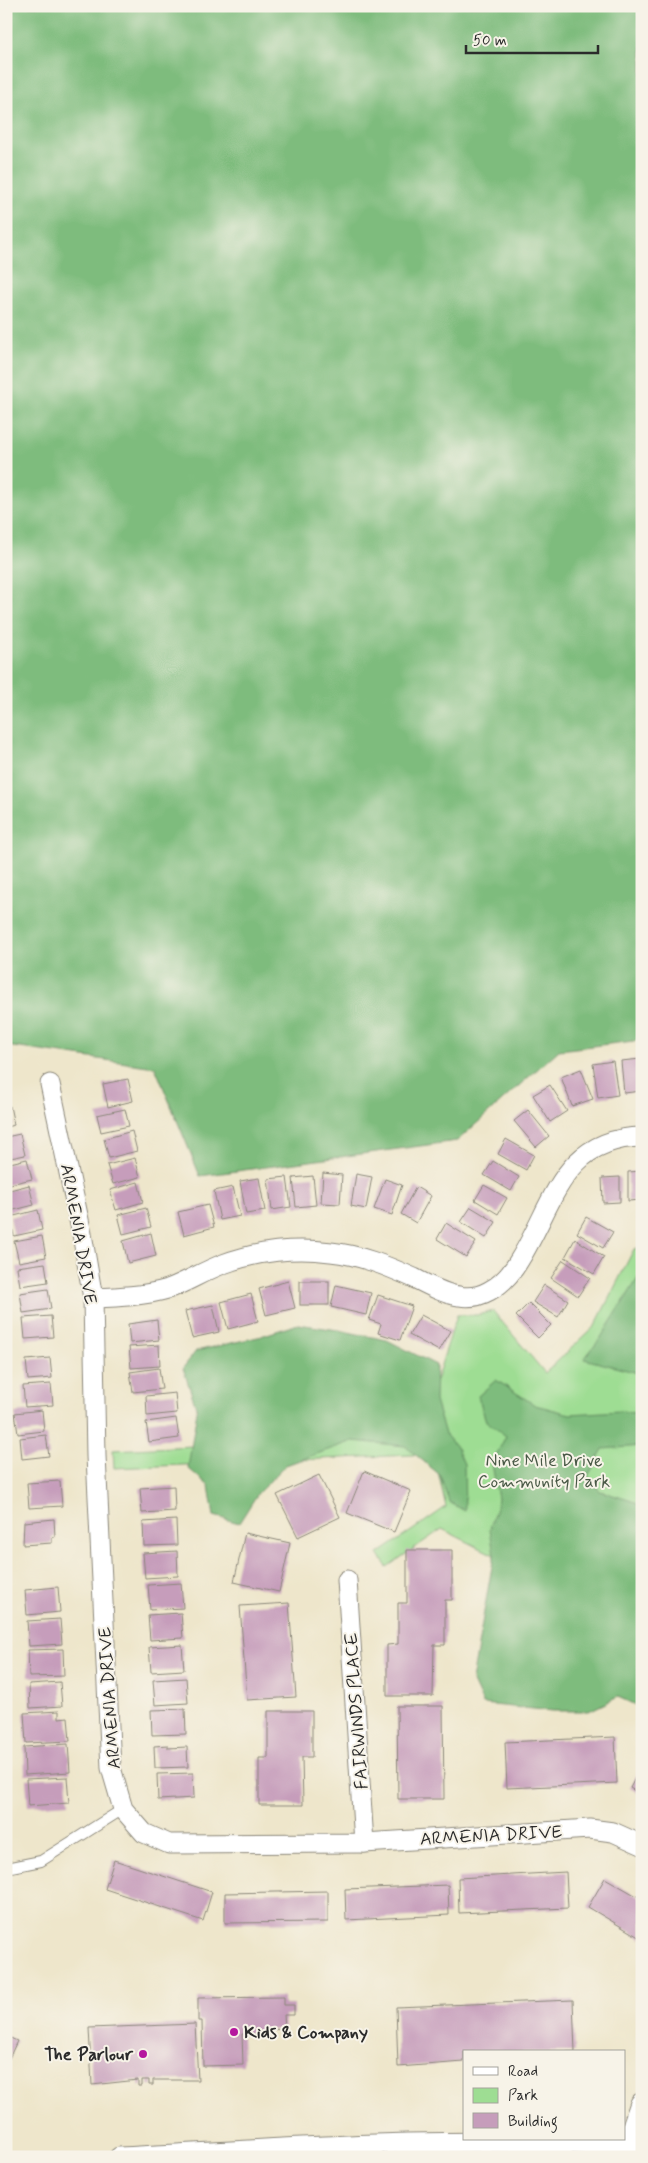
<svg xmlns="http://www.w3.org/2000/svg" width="648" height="2163" viewBox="0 0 648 2163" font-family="Mynerve,sans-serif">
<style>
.green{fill:#9edd93;stroke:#64845f}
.forest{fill:#7ebc7d;stroke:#547454}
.building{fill:#c69dbb}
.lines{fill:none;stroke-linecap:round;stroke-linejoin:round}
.service-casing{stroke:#8c887b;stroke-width:12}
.minor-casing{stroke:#8c887b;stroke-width:21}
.tertiary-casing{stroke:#8c887b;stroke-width:26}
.service{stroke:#fff;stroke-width:10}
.minor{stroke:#fff;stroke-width:19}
.tertiary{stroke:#fff;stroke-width:24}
.poi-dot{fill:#b5179e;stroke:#f7f3e8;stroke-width:2}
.labels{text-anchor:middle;stroke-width:4;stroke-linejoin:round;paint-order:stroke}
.street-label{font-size:18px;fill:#2b2b2b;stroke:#f7f3e8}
.park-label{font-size:18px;fill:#485845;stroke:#f7f3e8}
.poi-label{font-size:18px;font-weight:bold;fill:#2b2b2b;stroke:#f7f3e8;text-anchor:start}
</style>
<rect width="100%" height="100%" fill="#f7f3e8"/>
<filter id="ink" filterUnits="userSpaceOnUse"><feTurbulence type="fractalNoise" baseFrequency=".02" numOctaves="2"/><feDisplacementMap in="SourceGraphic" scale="10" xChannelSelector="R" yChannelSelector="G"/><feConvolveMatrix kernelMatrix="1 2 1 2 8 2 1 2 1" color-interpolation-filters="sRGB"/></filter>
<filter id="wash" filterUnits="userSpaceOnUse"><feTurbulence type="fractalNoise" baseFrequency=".0096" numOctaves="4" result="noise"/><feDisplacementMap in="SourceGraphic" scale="20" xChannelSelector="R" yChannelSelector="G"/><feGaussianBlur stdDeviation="1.12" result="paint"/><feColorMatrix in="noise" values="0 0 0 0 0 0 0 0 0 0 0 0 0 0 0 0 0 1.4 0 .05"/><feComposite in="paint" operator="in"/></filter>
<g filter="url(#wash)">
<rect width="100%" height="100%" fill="#eee6cb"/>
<path class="green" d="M 642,1247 L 642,1672 L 494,1555 L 442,1529 L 387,1567 L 378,1554 L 446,1507 L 434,1454 L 114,1468 L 113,1450 L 193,1446 L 433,1390 L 457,1315 L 477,1315 L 493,1311 L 545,1373 L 595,1326 L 634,1249 Z"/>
<g class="forest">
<path d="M 6,6 L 642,6 L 642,1040 L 559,1050 L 457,1141 L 200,1176 L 155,1067 L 6,1046 Z"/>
<path d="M 642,1272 L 642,1374 L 584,1359 L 600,1339 Z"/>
<path d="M 298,1324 L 338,1330 L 387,1340 L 436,1365 L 435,1401 L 445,1434 L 457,1448 L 464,1464 L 465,1511 L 449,1502 L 440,1475 L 405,1446 L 353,1441 L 286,1465 L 258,1493 L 239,1523 L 214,1516 L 209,1486 L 188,1468 L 197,1410 L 183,1368 L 196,1351 L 258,1337 Z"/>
<path d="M 496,1380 L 535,1405 L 570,1414 L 620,1411 L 642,1414 L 642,1446 L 603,1449 L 588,1476 L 600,1491 L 632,1501 L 642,1507 L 642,1708 L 618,1697 L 589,1711 L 553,1711 L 483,1704 L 472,1680 L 494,1555 L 490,1529 L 498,1499 L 492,1463 L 506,1436 L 486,1421 L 478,1396 Z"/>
</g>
<g id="blocks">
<g class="building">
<path d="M 641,1059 L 642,1091 L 624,1093 L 621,1061 Z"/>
<path d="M 613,1061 L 618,1095 L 598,1098 L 593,1064 Z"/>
<path d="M 581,1069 L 593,1099 L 572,1106 L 561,1077 Z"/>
<path d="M 128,1079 L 133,1101 L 108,1107 L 103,1084 Z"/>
<path d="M 550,1085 L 567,1111 L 550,1122 L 533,1095 Z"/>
<path d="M 10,1106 L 14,1125 L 6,1127 L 6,1107 Z"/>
<path d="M 125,1109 L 129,1126 L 101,1132 L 97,1115 Z"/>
<path d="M 528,1110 L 549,1136 L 536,1147 L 514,1121 Z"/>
<path d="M 132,1131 L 137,1151 L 109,1158 L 104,1139 Z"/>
<path d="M 20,1134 L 25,1155 L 6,1159 L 6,1137 Z"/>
<path d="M 506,1139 L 534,1155 L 526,1170 L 498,1154 Z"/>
<path d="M 135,1158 L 140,1177 L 113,1184 L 107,1165 Z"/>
<path d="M 27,1159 L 32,1179 L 6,1185 L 6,1164 Z"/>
<path d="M 493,1161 L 519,1177 L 511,1191 L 484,1175 Z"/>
<path d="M 642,1171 L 642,1200 L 628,1201 L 628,1172 Z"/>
<path d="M 323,1173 L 342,1175 L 340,1204 L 321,1203 Z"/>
<path d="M 356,1174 L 372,1177 L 366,1209 L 351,1206 Z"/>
<path d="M 313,1176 L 316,1205 L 296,1207 L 293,1178 Z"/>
<path d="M 287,1177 L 291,1207 L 272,1210 L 268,1179 Z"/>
<path d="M 620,1177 L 620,1202 L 603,1203 L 602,1178 Z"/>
<path d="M 259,1178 L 265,1211 L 246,1214 L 240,1181 Z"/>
<path d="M 385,1179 L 402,1185 L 392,1215 L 374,1209 Z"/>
<path d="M 138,1182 L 143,1202 L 116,1210 L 110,1190 Z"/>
<path d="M 29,1185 L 34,1205 L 6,1212 L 6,1191 Z"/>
<path d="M 484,1185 L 507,1198 L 498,1214 L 475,1200 Z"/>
<path d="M 233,1187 L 240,1216 L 220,1220 L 214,1191 Z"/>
<path d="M 416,1187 L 431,1196 L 416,1223 L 401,1214 Z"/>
<path d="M 208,1205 L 214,1227 L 184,1235 L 178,1212 Z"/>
<path d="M 471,1207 L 496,1222 L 486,1238 L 461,1222 Z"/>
<path d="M 146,1208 L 151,1227 L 123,1234 L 118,1215 Z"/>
<path d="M 38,1210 L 42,1230 L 14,1236 L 10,1217 Z"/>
<path d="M 586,1217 L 613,1232 L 603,1248 L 577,1233 Z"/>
<path d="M 446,1223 L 476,1242 L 466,1257 L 437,1239 Z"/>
<path d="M 151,1233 L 156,1256 L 128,1263 L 123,1241 Z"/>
<path d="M 42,1236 L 46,1257 L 19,1262 L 14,1241 Z"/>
<path d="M 575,1239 L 604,1257 L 594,1274 L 565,1257 Z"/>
<path d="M 563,1260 L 590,1278 L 578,1296 L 551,1278 Z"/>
<path d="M 45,1263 L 48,1282 L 20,1286 L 17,1267 Z"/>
<path d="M 288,1281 L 295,1308 L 266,1315 L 259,1289 Z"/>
<rect x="300" y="1281" width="29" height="24"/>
<path d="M 336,1285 L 371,1293 L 366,1315 L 331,1307 Z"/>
<path d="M 544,1285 L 568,1300 L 558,1317 L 533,1302 Z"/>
<path d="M 48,1289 L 51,1309 L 23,1313 L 20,1293 Z"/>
<path d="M 251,1294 L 258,1321 L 228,1329 L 221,1302 Z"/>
<path d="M 378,1295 L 412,1306 L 400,1340 L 378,1333 L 381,1324 L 369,1320 Z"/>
<path d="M 529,1303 L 551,1325 L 538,1338 L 516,1316 Z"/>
<path d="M 213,1305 L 219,1332 L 192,1338 L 185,1311 Z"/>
<path d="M 421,1315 L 451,1331 L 439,1351 L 409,1335 Z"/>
<path d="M 51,1316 L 53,1337 L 25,1339 L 23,1318 Z"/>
<path d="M 157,1320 L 159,1340 L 130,1343 L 128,1324 Z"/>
<path d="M 159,1345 L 160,1366 L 131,1368 L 129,1347 Z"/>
<path d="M 50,1358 L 52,1378 L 28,1380 L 26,1360 Z"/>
<path d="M 159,1368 L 162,1389 L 133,1392 L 130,1372 Z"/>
<path d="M 51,1384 L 53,1405 L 25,1407 L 23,1386 Z"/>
<path d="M 175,1393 L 177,1413 L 147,1416 L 146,1396 Z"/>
<path d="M 42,1410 L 44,1431 L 18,1434 L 15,1413 Z"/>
<path d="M 176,1418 L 179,1438 L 149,1442 L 146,1422 Z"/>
<path d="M 46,1435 L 49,1456 L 22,1459 L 20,1438 Z"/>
<path d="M 364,1471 L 411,1491 L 394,1532 L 347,1513 Z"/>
<path d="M 319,1475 L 340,1517 L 298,1537 L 277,1495 Z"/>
<path d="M 60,1481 L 62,1506 L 29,1508 L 27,1483 Z"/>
<path d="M 174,1486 L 175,1511 L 142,1513 L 140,1488 Z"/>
<path d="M 54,1519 L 55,1537 L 52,1537 L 52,1543 L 23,1545 L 24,1522 Z"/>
<path d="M 176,1520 L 177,1545 L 144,1546 L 143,1522 Z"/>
<path d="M 245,1533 L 290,1543 L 279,1592 L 234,1582 Z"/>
<path d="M 407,1550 L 452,1550 L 452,1600 L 445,1600 L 445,1645 L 434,1645 L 433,1696 L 387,1696 L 387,1645 L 398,1644 L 398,1603 L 407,1603 Z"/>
<path d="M 177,1551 L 178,1576 L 145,1578 L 143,1553 Z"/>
<path d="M 181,1583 L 183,1608 L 150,1610 L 148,1585 Z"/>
<path d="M 58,1587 L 60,1612 L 27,1615 L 25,1590 Z"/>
<path d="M 289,1603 L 296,1697 L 247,1700 L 240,1606 Z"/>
<path d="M 181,1613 L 183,1638 L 150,1640 L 148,1615 Z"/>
<path d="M 60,1619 L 62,1644 L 29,1646 L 27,1621 Z"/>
<path d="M 182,1645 L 184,1670 L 151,1672 L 149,1647 Z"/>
<path d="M 63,1649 L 64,1676 L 29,1677 L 28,1650 Z"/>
<path d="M 186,1678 L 188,1703 L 155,1705 L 153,1680 Z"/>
<path d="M 60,1682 L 62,1706 L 30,1708 L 29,1684 Z"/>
<path d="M 397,1706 L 443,1706 L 444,1799 L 398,1799 Z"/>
<path d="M 185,1709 L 186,1734 L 152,1735 L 151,1710 Z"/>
<path d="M 59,1711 L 59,1718 L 68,1717 L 70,1741 L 26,1743 L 24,1713 Z"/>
<path d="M 268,1711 L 312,1711 L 312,1757 L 302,1757 L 303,1805 L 259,1805 L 259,1758 L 268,1758 Z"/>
<path d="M 615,1737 L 617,1783 L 507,1788 L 505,1742 Z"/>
<path d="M 68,1744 L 70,1772 L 25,1775 L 24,1747 Z"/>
<path d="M 168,1745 L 168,1748 L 187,1747 L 188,1767 L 155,1768 L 154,1746 Z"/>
<path d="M 642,1765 L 642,1795 L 630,1788 Z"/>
<path d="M 193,1773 L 194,1798 L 158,1800 L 157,1774 Z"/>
<path d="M 67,1777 L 69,1803 L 28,1806 L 26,1779 Z"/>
<path d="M 114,1860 L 212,1892 L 203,1921 L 105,1889 Z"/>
<path d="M 566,1872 L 568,1908 L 459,1913 L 458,1878 Z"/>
<path d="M 605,1878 L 642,1899 L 642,1939 L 588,1907 Z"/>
<path d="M 448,1885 L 449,1915 L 346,1920 L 345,1889 Z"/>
<path d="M 328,1891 L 328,1922 L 225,1923 L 225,1893 Z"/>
<path d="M 284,1997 L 284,2005 L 294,2005 L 294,2015 L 284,2015 L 285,2029 L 265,2030 L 265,2033 L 242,2034 L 243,2065 L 203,2066 L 202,2021 L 198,2021 L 198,1998 Z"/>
<path d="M 573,2000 L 575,2052 L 464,2052 L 464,2062 L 398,2067 L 396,2007 Z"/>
<path d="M 195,2024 L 198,2080 L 153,2080 L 153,2085 L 149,2085 L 149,2080 L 142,2080 L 142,2086 L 138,2086 L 138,2080 L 92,2085 L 89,2028 Z"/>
<path d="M 6,2036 L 17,2041 L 6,2065 Z"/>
</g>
</g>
</g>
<g filter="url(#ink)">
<use href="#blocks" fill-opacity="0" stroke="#8c887b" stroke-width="1"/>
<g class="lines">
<g class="service-casing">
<path id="service" d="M 6,1868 L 41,1861 L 123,1809"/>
</g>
<g class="minor-casing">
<g id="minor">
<path d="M 50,1084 L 82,1234 L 93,1298 L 96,1456 L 111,1768 L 123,1809 L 144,1833 L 169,1844 L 364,1843 L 590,1829 L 613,1832 L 642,1845"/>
<path d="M 93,1298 C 118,1297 144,1296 168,1289 C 187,1282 204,1271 223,1264 C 257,1251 296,1247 331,1252 C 360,1255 387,1266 414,1278 C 428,1285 444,1294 459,1296 C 469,1298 480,1296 489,1291 C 503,1284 512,1273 520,1259 C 554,1204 563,1138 642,1137"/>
<path d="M 347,1580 L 364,1843"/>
<path d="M 119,2157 C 288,2148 458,2135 627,2147"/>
</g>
</g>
<g class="tertiary-casing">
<path id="tertiary" d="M 624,2157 L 642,2105"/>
</g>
<use href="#service" class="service"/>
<use href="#minor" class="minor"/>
<use href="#tertiary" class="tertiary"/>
</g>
</g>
<g class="poi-dot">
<circle cx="234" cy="2032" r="5"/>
<circle cx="143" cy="2054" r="5"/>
</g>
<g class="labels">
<g class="street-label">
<text transform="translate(79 1234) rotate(80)" y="6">ARMENIA DRIVE</text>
<text transform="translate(109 1698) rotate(-94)" y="6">ARMENIA DRIVE</text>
<text transform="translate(356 1711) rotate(-94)" y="6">FAIRWINDS PLACE</text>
<text transform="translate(491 1835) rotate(-3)" y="6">ARMENIA DRIVE</text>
</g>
<g class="park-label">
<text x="544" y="1466">Nine Mile Drive<tspan x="544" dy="21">Community Park</tspan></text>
</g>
<g class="poi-label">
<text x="244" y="2038">Kids &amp; Company</text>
<text x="133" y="2060" text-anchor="end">The Parlour</text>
</g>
</g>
<rect width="648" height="2163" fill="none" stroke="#f7f3e8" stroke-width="25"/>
<rect x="463" y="2050" width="162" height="90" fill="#f7f3e8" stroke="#a5a39c"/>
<rect x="473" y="2067" width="25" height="8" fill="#ffffff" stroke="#a5a39c"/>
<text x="508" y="2076" font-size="15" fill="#2b2b2b">Road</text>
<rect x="473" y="2088" width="25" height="15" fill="#9edd93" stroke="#a5a39c"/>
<text x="508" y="2100" font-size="15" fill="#2b2b2b">Park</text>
<rect x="473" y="2113" width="25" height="15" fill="#c69dbb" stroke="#a5a39c"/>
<text x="508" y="2126" font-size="15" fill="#2b2b2b">Building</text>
<path d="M466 45v8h132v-8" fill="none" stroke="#2b2b2b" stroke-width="2.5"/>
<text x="473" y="45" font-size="15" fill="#2b2b2b" stroke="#f7f3e8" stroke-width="4" paint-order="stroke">50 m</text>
</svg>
